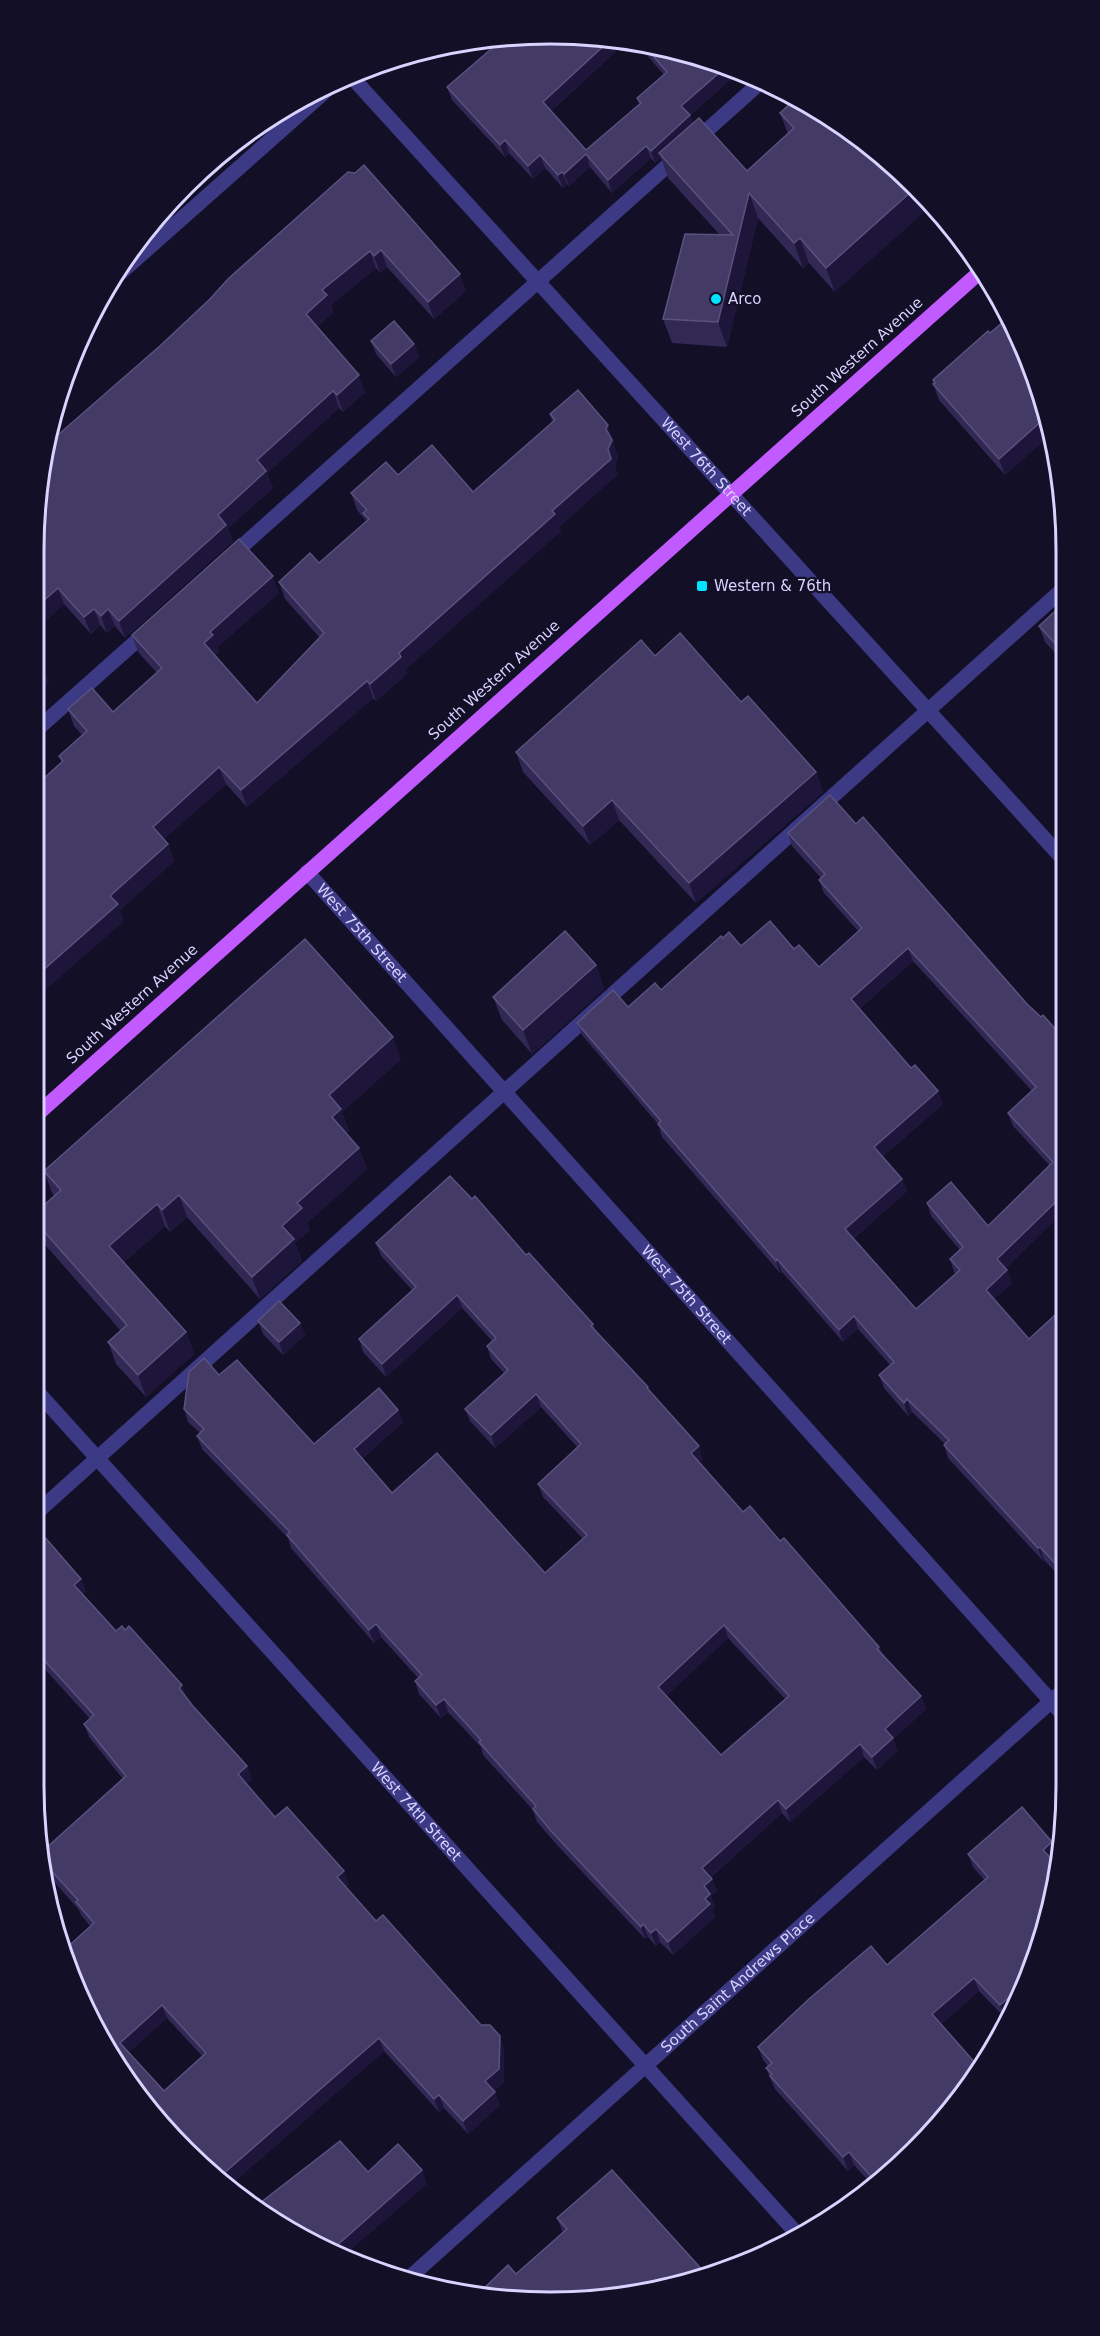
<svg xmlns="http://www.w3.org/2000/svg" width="1100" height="2336" viewBox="0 0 1100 2336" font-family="'DejaVu Sans',sans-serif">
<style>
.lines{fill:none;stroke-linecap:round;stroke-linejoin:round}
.minor{stroke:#3d3a85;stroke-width:15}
.major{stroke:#c25bff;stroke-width:15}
.wall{fill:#312854;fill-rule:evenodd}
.shaded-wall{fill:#1d163a}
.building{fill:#433a66;stroke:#5a527e;stroke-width:1.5;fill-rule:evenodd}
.poi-dot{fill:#00e5ff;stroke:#130f26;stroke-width:2}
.labels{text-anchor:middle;stroke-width:4.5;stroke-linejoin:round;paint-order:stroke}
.poi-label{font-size:15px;fill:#d9d4ff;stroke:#130f26;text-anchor:start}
.street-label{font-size:15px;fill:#d9d4ff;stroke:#130f26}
.rim{fill:none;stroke:#d9d4ff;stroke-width:3}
</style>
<rect width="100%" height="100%" fill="#130f26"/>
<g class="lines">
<g class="minor">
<path id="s1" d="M 349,74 L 1064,860"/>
<path d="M 109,283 L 337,81"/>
<path d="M 230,557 L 762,81"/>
<path d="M 33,733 L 150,629"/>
<path id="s2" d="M 307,872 L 1067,1719"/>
<path id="s3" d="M 33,1387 L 800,2237"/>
<path d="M 33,1516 L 1063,589"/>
<path id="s4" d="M 409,2278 L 1067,1687"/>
</g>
<path class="major" d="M 33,1118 L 981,271"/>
</g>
<g class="wall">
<path d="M 550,33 L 627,41 L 551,111 L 586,150 L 639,104 L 637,98 L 664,75 L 635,41 L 651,43 L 741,70 L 690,115 L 693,123 L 747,171 L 788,134 L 780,113 L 795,99 L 835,292 L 809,263 L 803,268 L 758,218 L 727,347 L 672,343 L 663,319 L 720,235 L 668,178 L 661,158 L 655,163 L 651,158 L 612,193 L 590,167 L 569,186 L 567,184 L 563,188 L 545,168 L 533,179 L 509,153 L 505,157 L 452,100 L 447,87 Z"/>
<path d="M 348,172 L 466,291 L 434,319 L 387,267 L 380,273 L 376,268 L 331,305 L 333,312 L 317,327 L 365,392 L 343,412 L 339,408 L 267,473 L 273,488 L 228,528 L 233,541 L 125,638 L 115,626 L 107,633 L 100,625 L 91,634 L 64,604 L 33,632 L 33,550 L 161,345 Z"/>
<path d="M 990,333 L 1028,352 L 1050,435 L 1005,475 L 939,400 L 933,384 L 934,384 L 933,380 Z"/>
<path d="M 371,341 L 414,344 L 419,357 L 396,377 L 376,354 Z"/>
<path d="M 550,414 L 614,441 L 613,443 L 618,457 L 615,466 L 617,475 L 559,527 L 561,531 L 406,669 L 407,674 L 376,701 L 373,698 L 247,807 L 226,784 L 164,839 L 168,844 L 174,861 L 120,910 L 124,921 L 59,756 L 82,735 L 74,726 L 68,709 L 113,712 L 157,673 L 138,652 L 132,635 L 279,593 L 217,647 L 219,652 L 215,655 L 257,703 L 320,638 L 285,599 L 279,582 L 319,563 L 366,521 L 357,510 L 351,493 L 398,475 L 473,492 L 552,422 Z"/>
<path d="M 1063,604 L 1063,665 L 1061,659 L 1045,642 L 1039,626 Z"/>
<path d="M 655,656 L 741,702 L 816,772 L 823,792 L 696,903 L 619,820 L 590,845 L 523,772 L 516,752 Z"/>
<path d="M 856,824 L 1027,1004 L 1065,1210 L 1006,1268 L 1012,1283 L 994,1299 L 1029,1339 L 1065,1306 L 1066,1583 L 1044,1560 L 1043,1561 L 948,1458 L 944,1445 L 945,1444 L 912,1412 L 908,1416 L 884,1388 L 879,1375 L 890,1365 L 858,1329 L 843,1342 L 782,1272 L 780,1273 L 662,1137 L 658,1124 L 582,1035 L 577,1023 L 628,1007 L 661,990 L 723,938 L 741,946 L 794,949 L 819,967 L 858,931 L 824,893 L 819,880 L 821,878 L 792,846 L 788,833 ZM 913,961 L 1032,1091 L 1008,1113 L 1013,1126 L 1050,1166 L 988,1226 L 927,1203 L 931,1216 L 960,1250 L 950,1259 L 954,1272 L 956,1274 L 916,1309 L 854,1238 L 907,1191 L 902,1179 L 883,1156 L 943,1104 L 859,1009 Z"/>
<path d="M 596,965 L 604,989 L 532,1054 L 502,1020 L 493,997 Z"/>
<path d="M 401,1059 L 342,1112 L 349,1131 L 346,1133 L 359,1148 L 367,1169 L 307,1223 L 310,1230 L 295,1243 L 302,1261 L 260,1299 L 187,1217 L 170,1232 L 165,1226 L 124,1262 L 186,1332 L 194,1354 L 146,1397 L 116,1364 L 108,1342 L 121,1331 L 39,1238 L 33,1222 L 33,1215 L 54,1196 L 52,1193 L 44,1171 Z"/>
<path d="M 472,1199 L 593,1324 L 595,1330 L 648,1387 L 651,1393 L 703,1459 L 699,1462 L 743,1512 L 780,1541 L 879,1647 L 882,1653 L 921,1696 L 926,1709 L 893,1739 L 897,1751 L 877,1770 L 864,1757 L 790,1822 L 782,1813 L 711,1877 L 717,1891 L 711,1896 L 715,1907 L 712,1910 L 715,1917 L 673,1955 L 660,1942 L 656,1946 L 648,1937 L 645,1939 L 557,1845 L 537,1822 L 533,1810 L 483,1755 L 481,1747 L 448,1712 L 441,1718 L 419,1694 L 415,1681 L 418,1678 L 381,1637 L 374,1643 L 291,1548 L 288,1538 L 202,1449 L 197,1436 L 200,1433 L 188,1422 L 184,1409 L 219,1375 L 314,1444 L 403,1422 L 362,1459 L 392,1493 L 545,1573 L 583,1539 L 543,1497 L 538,1484 L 577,1447 L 541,1407 L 495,1448 L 470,1421 L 465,1409 L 504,1373 L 491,1359 L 487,1346 L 492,1341 L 462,1308 L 386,1377 L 363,1352 L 359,1339 L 412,1290 L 381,1256 L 376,1243 ZM 728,1638 L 785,1699 L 721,1755 L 666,1696 Z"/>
<path d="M 258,1321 L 300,1323 L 305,1335 L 283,1355 L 263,1334 Z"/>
<path d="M 33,1541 L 81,1579 L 86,1592 L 83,1594 L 116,1631 L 182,1685 L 186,1698 L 192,1705 L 247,1766 L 252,1779 L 246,1784 L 275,1817 L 349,1884 L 346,1887 L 376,1921 L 481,2025 L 504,2049 L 504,2082 L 494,2091 L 500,2105 L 468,2134 L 444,2108 L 439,2112 L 384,2051 L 227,2188 L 209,2174 L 140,2101 L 90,1926 L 81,1915 L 79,1910 L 48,1875 L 44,1850 L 123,1779 L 89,1737 L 84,1724 L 90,1719 L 33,1656 ZM 167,2018 L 202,2056 L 164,2091 L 129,2052 Z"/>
<path d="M 1052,1842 L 1057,1855 L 1052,1859 L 1028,1984 L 1008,2015 L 1005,2018 L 979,1991 L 941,2024 L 938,2127 L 874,2187 L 854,2165 L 848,2171 L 775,2089 L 766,2068 L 768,2066 L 763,2060 L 758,2047 L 887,1965 L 984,1880 L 973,1867 L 968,1854 Z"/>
<path d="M 557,2218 L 704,2272 L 516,2274 L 563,2233 Z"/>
</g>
<g class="shaded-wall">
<path d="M 611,39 L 627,41 L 547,114 L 543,102 Z"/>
<path d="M 727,66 L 741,70 L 686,118 L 681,106 Z"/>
<path d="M 690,115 L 695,128 L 659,153 L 661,158 L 655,163 L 651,151 Z"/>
<path d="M 505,140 L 509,153 L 505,157 L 500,145 Z"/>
<path d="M 646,146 L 651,158 L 612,193 L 608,180 Z"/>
<path d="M 586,154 L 590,167 L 569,186 L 564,174 Z"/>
<path d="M 540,155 L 545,168 L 533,179 L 528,166 Z"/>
<path d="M 562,172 L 567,184 L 563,188 L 558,175 Z"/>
<path d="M 914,189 L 931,206 L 835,292 L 826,268 Z"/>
<path d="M 749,193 L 758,218 L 727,347 L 718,322 Z"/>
<path d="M 800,238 L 809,263 L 803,268 L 794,243 Z"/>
<path d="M 381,250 L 387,267 L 380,273 L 374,256 Z"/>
<path d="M 370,251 L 376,268 L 331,305 L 333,312 L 312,331 L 306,314 L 322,290 Z"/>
<path d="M 460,274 L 466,291 L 434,319 L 428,302 Z"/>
<path d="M 414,344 L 419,357 L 396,377 L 391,364 Z"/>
<path d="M 359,375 L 365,392 L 343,412 L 337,395 Z"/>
<path d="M 333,391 L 339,408 L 267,473 L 273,488 L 228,528 L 233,541 L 125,638 L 119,621 L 218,515 L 257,460 Z"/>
<path d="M 1045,418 L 1050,435 L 1005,475 L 999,459 Z"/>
<path d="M 608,425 L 614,441 L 613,443 L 618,457 L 615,466 L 617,475 L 559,527 L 561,531 L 406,669 L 407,674 L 376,701 L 370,684 L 399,653 L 552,511 L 608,449 L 606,429 Z"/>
<path d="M 273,576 L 279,593 L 217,647 L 219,652 L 210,660 L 204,643 L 210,632 Z"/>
<path d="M 58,588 L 64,604 L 33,632 L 33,610 Z"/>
<path d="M 94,609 L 100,625 L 91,634 L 84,617 Z"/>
<path d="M 108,609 L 115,626 L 107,633 L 101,616 Z"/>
<path d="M 43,667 L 49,683 L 33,698 L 33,676 Z"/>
<path d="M 367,681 L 373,698 L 247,807 L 241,790 Z"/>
<path d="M 219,767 L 226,784 L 159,844 L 153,827 Z"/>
<path d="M 816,772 L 823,792 L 696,903 L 689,883 Z"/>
<path d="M 612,800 L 619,820 L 590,845 L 583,826 Z"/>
<path d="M 168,844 L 174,861 L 120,910 L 124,921 L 33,1001 L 33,979 L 110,896 Z"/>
<path d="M 908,948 L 913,961 L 855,1012 L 851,999 Z"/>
<path d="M 596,965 L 604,989 L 532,1054 L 523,1030 Z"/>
<path d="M 393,1037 L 401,1059 L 342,1112 L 349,1131 L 340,1139 L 332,1117 L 329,1095 Z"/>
<path d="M 938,1091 L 943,1104 L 879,1159 L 874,1147 Z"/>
<path d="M 359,1148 L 367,1169 L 307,1223 L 310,1230 L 295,1243 L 302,1261 L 260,1299 L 252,1277 L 282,1226 L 297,1203 Z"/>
<path d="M 902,1179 L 907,1191 L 850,1241 L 845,1229 Z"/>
<path d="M 1065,1193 L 1065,1210 L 1002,1272 L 997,1259 Z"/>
<path d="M 179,1195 L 187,1217 L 170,1232 L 162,1210 Z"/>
<path d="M 157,1204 L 165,1226 L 117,1268 L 109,1246 Z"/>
<path d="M 777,1259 L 782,1272 L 780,1273 L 776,1261 Z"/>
<path d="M 1007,1270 L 1012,1283 L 990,1303 L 986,1290 Z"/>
<path d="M 457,1295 L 462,1308 L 386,1377 L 382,1364 Z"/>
<path d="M 854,1316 L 858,1329 L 843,1342 L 839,1330 Z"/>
<path d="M 300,1323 L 305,1335 L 283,1355 L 279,1342 Z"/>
<path d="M 186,1332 L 194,1354 L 146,1397 L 138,1375 Z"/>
<path d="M 536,1394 L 541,1407 L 495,1448 L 491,1435 Z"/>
<path d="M 907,1399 L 912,1412 L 908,1416 L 904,1403 Z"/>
<path d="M 398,1410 L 403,1422 L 359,1462 L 354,1449 Z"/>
<path d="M 699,1446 L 703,1459 L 696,1466 L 691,1453 Z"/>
<path d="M 1040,1547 L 1044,1560 L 1043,1561 L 1038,1548 Z"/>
<path d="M 81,1579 L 86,1592 L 79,1598 L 74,1585 Z"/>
<path d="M 376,1624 L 381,1637 L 374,1643 L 369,1630 Z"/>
<path d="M 724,1625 L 728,1638 L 662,1700 L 658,1687 Z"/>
<path d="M 182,1685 L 187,1698 L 179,1688 Z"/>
<path d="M 921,1696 L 926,1709 L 893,1739 L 897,1751 L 877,1770 L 872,1757 L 885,1729 Z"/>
<path d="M 444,1699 L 448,1712 L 441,1718 L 436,1705 Z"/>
<path d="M 860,1744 L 864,1757 L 790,1822 L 786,1809 Z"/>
<path d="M 247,1766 L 252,1779 L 243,1787 L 238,1774 Z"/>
<path d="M 778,1800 L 782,1813 L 707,1880 L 702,1868 Z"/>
<path d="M 1052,1842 L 1057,1855 L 1048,1863 L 1043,1850 Z"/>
<path d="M 344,1871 L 349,1884 L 342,1890 L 337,1877 Z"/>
<path d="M 712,1879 L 717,1891 L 711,1896 L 715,1907 L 712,1910 L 715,1917 L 673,1955 L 668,1942 L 705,1899 L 704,1886 Z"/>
<path d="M 643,1924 L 648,1937 L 645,1939 L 641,1927 Z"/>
<path d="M 656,1929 L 660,1942 L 656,1946 L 651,1933 Z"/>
<path d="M 974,1978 L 979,1991 L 937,2027 L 932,2014 Z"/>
<path d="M 1028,1983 L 1019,1998 L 1017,1993 Z"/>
<path d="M 1016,1991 L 1019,1999 L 1008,2015 L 1005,2018 L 1000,2005 Z"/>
<path d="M 162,2005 L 167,2018 L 125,2056 L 120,2043 Z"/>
<path d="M 500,2036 L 504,2049 L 504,2082 L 490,2094 L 485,2081 Z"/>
<path d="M 379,2038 L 384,2051 L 227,2188 L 216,2180 Z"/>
<path d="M 495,2092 L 500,2105 L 468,2134 L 463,2121 Z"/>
<path d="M 439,2095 L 444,2108 L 439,2112 L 434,2099 Z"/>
<path d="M 849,2152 L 854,2165 L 848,2171 L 843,2157 Z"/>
<path d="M 422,2170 L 427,2184 L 346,2254 L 333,2249 Z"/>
</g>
<g class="building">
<path d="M 550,33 L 611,39 L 543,102 L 586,150 L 641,103 L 637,98 L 667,72 L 641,42 L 651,43 L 727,66 L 681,106 L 690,115 L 651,151 L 646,146 L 608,180 L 586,154 L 564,174 L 562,172 L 558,175 L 540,155 L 528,166 L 505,140 L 500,145 L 447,87 L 504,38 Z"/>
<path d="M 795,99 L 865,140 L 914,189 L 826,268 L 800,238 L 794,243 L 749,193 L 718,322 L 663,319 L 685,234 L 733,235 L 659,153 L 699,118 L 747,171 L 794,128 L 780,113 Z"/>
<path d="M 364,165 L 460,274 L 428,302 L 381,250 L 374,256 L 370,251 L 322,290 L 327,295 L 306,314 L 359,375 L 337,395 L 333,391 L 257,460 L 266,471 L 218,515 L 226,525 L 119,621 L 108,609 L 101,616 L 94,609 L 84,617 L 58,588 L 33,610 L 33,550 L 43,448 L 161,345 L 210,299 L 229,278 L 348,172 L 355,173 Z"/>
<path d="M 1008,318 L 1028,352 L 1045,418 L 999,459 L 933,384 L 935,383 L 933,380 L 988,331 L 990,333 Z"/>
<path d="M 394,321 L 414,344 L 391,364 L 371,341 Z"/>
<path d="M 578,390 L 608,425 L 606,429 L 612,440 L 608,449 L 611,459 L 552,511 L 555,514 L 399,653 L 401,657 L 370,684 L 367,681 L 241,790 L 219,767 L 153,827 L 168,844 L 110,896 L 118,904 L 33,979 L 33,788 L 63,761 L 59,756 L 87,731 L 68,709 L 92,688 L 113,712 L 162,668 L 132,635 L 239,539 L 273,576 L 210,632 L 213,635 L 204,643 L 257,703 L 324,633 L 279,582 L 310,553 L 319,563 L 369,519 L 363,513 L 367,510 L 351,493 L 386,462 L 398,475 L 432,445 L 473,492 L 555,420 L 550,414 Z"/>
<path d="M 1063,604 L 1063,652 L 1039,626 Z"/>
<path d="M 680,633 L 741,702 L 748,696 L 816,772 L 689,883 L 612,800 L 583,826 L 516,752 L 641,640 L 655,656 Z"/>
<path d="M 33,655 L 43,667 L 33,676 Z"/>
<path d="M 830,795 L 856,824 L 863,817 L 1027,1004 L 1041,1017 L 1043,1015 L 1064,1039 L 1065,1193 L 997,1259 L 1007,1270 L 986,1290 L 1029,1339 L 1065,1306 L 1066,1575 L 1040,1547 L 1038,1548 L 944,1445 L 949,1440 L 907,1399 L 904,1403 L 879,1375 L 894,1362 L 854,1316 L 839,1330 L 777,1259 L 776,1261 L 658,1124 L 661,1121 L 577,1023 L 613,990 L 628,1007 L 655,983 L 661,990 L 721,936 L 723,938 L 729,932 L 741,946 L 770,921 L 794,949 L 799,945 L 819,967 L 862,928 L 819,880 L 825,874 L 788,833 ZM 908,948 L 1036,1087 L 1008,1113 L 1053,1162 L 988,1226 L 951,1182 L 927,1203 L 963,1247 L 950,1259 L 960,1270 L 916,1309 L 845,1229 L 902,1179 L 874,1147 L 938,1091 L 915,1065 L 911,1068 L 851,999 Z"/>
<path d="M 565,931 L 596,965 L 523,1030 L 493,997 Z"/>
<path d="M 305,939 L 393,1037 L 329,1095 L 341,1109 L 332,1117 L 359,1148 L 297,1203 L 302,1208 L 282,1226 L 294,1239 L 252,1277 L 179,1195 L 162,1210 L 157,1204 L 109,1246 L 186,1332 L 138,1375 L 108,1342 L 127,1325 L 33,1219 L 33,1215 L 61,1190 L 44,1171 Z"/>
<path d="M 450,1176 L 472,1199 L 475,1196 L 526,1255 L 529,1253 L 593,1324 L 591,1326 L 648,1387 L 647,1388 L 699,1446 L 691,1453 L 743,1512 L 750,1506 L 780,1541 L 784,1538 L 879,1647 L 877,1649 L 921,1696 L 885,1729 L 893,1738 L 872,1757 L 860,1744 L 786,1809 L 778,1800 L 702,1868 L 712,1879 L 704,1886 L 710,1894 L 705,1899 L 710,1904 L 668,1942 L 656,1929 L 651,1933 L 643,1924 L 641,1927 L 552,1832 L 533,1809 L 536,1806 L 479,1742 L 481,1740 L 444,1699 L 436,1705 L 415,1681 L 422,1675 L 376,1624 L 369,1630 L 287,1535 L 290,1532 L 197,1436 L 204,1429 L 184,1409 L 189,1372 L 204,1358 L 219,1375 L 237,1360 L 314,1444 L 379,1388 L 398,1410 L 354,1449 L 392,1493 L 437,1453 L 545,1573 L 587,1535 L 538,1484 L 581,1444 L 536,1394 L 491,1435 L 465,1409 L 508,1370 L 487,1346 L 496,1338 L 457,1295 L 382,1364 L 359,1339 L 416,1287 L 376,1243 ZM 724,1625 L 789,1696 L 721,1755 L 658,1687 Z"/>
<path d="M 279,1301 L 300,1323 L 279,1342 L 258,1321 Z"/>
<path d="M 42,1534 L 81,1579 L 74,1585 L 116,1631 L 122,1626 L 125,1630 L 129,1626 L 182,1685 L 179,1688 L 192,1705 L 247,1766 L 238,1774 L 275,1817 L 287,1807 L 344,1871 L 337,1877 L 376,1921 L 383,1915 L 481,2025 L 490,2025 L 500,2036 L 499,2069 L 485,2081 L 495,2092 L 463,2121 L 439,2095 L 434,2099 L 379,2038 L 216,2180 L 209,2174 L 140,2101 L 61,1953 L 94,1923 L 76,1902 L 78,1900 L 46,1865 L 44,1850 L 126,1776 L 84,1724 L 94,1715 L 33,1648 L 33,1541 ZM 162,2005 L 206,2053 L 164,2091 L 120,2043 Z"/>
<path d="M 1022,1807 L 1052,1842 L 1043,1850 L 1059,1867 L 1057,1887 L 1028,1983 L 1017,1993 L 1016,1991 L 1000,2005 L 974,1978 L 932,2014 L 977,2065 L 938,2127 L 878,2184 L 849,2152 L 843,2157 L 770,2076 L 772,2074 L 766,2068 L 772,2063 L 758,2047 L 809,1999 L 871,1946 L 887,1965 L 988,1877 L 968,1854 Z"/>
<path d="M 340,2141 L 368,2172 L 398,2144 L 422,2170 L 333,2249 L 291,2234 L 255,2207 Z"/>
<path d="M 612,2170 L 704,2272 L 617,2299 L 478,2294 L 508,2265 L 516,2274 L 567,2229 L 557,2218 Z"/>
</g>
<g class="poi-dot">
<circle cx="716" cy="299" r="6"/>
<rect x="696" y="580" width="12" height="12" rx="3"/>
</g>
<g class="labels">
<g class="poi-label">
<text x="728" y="304">Arco</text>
<text x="714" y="591">Western &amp; 76th</text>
</g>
<g class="street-label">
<text transform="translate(857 357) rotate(-42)" y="5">South Western Avenue</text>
<text dy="5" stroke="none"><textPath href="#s1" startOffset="531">West 76th Street</textPath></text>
<text transform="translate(494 680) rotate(-42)" y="5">South Western Avenue</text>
<text dy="5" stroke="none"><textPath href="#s2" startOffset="82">West 75th Street</textPath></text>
<text transform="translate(132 1004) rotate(-42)" y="5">South Western Avenue</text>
<text dy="5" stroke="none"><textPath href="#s2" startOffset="568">West 75th Street</textPath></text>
<text dy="5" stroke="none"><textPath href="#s3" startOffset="572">West 74th Street</textPath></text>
<text dy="5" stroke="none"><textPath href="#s4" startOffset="442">South Saint Andrews Place</textPath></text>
</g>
</g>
<path d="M0 0H1100V2336H0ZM550 44H550A506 506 0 0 1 1056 550V1786A506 506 0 0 1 550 2292H550A506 506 0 0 1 44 1786V550A506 506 0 0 1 550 44Z" fill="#130f26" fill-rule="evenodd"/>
<path class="rim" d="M550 44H550A506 506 0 0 1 1056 550V1786A506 506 0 0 1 550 2292H550A506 506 0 0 1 44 1786V550A506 506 0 0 1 550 44Z"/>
</svg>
